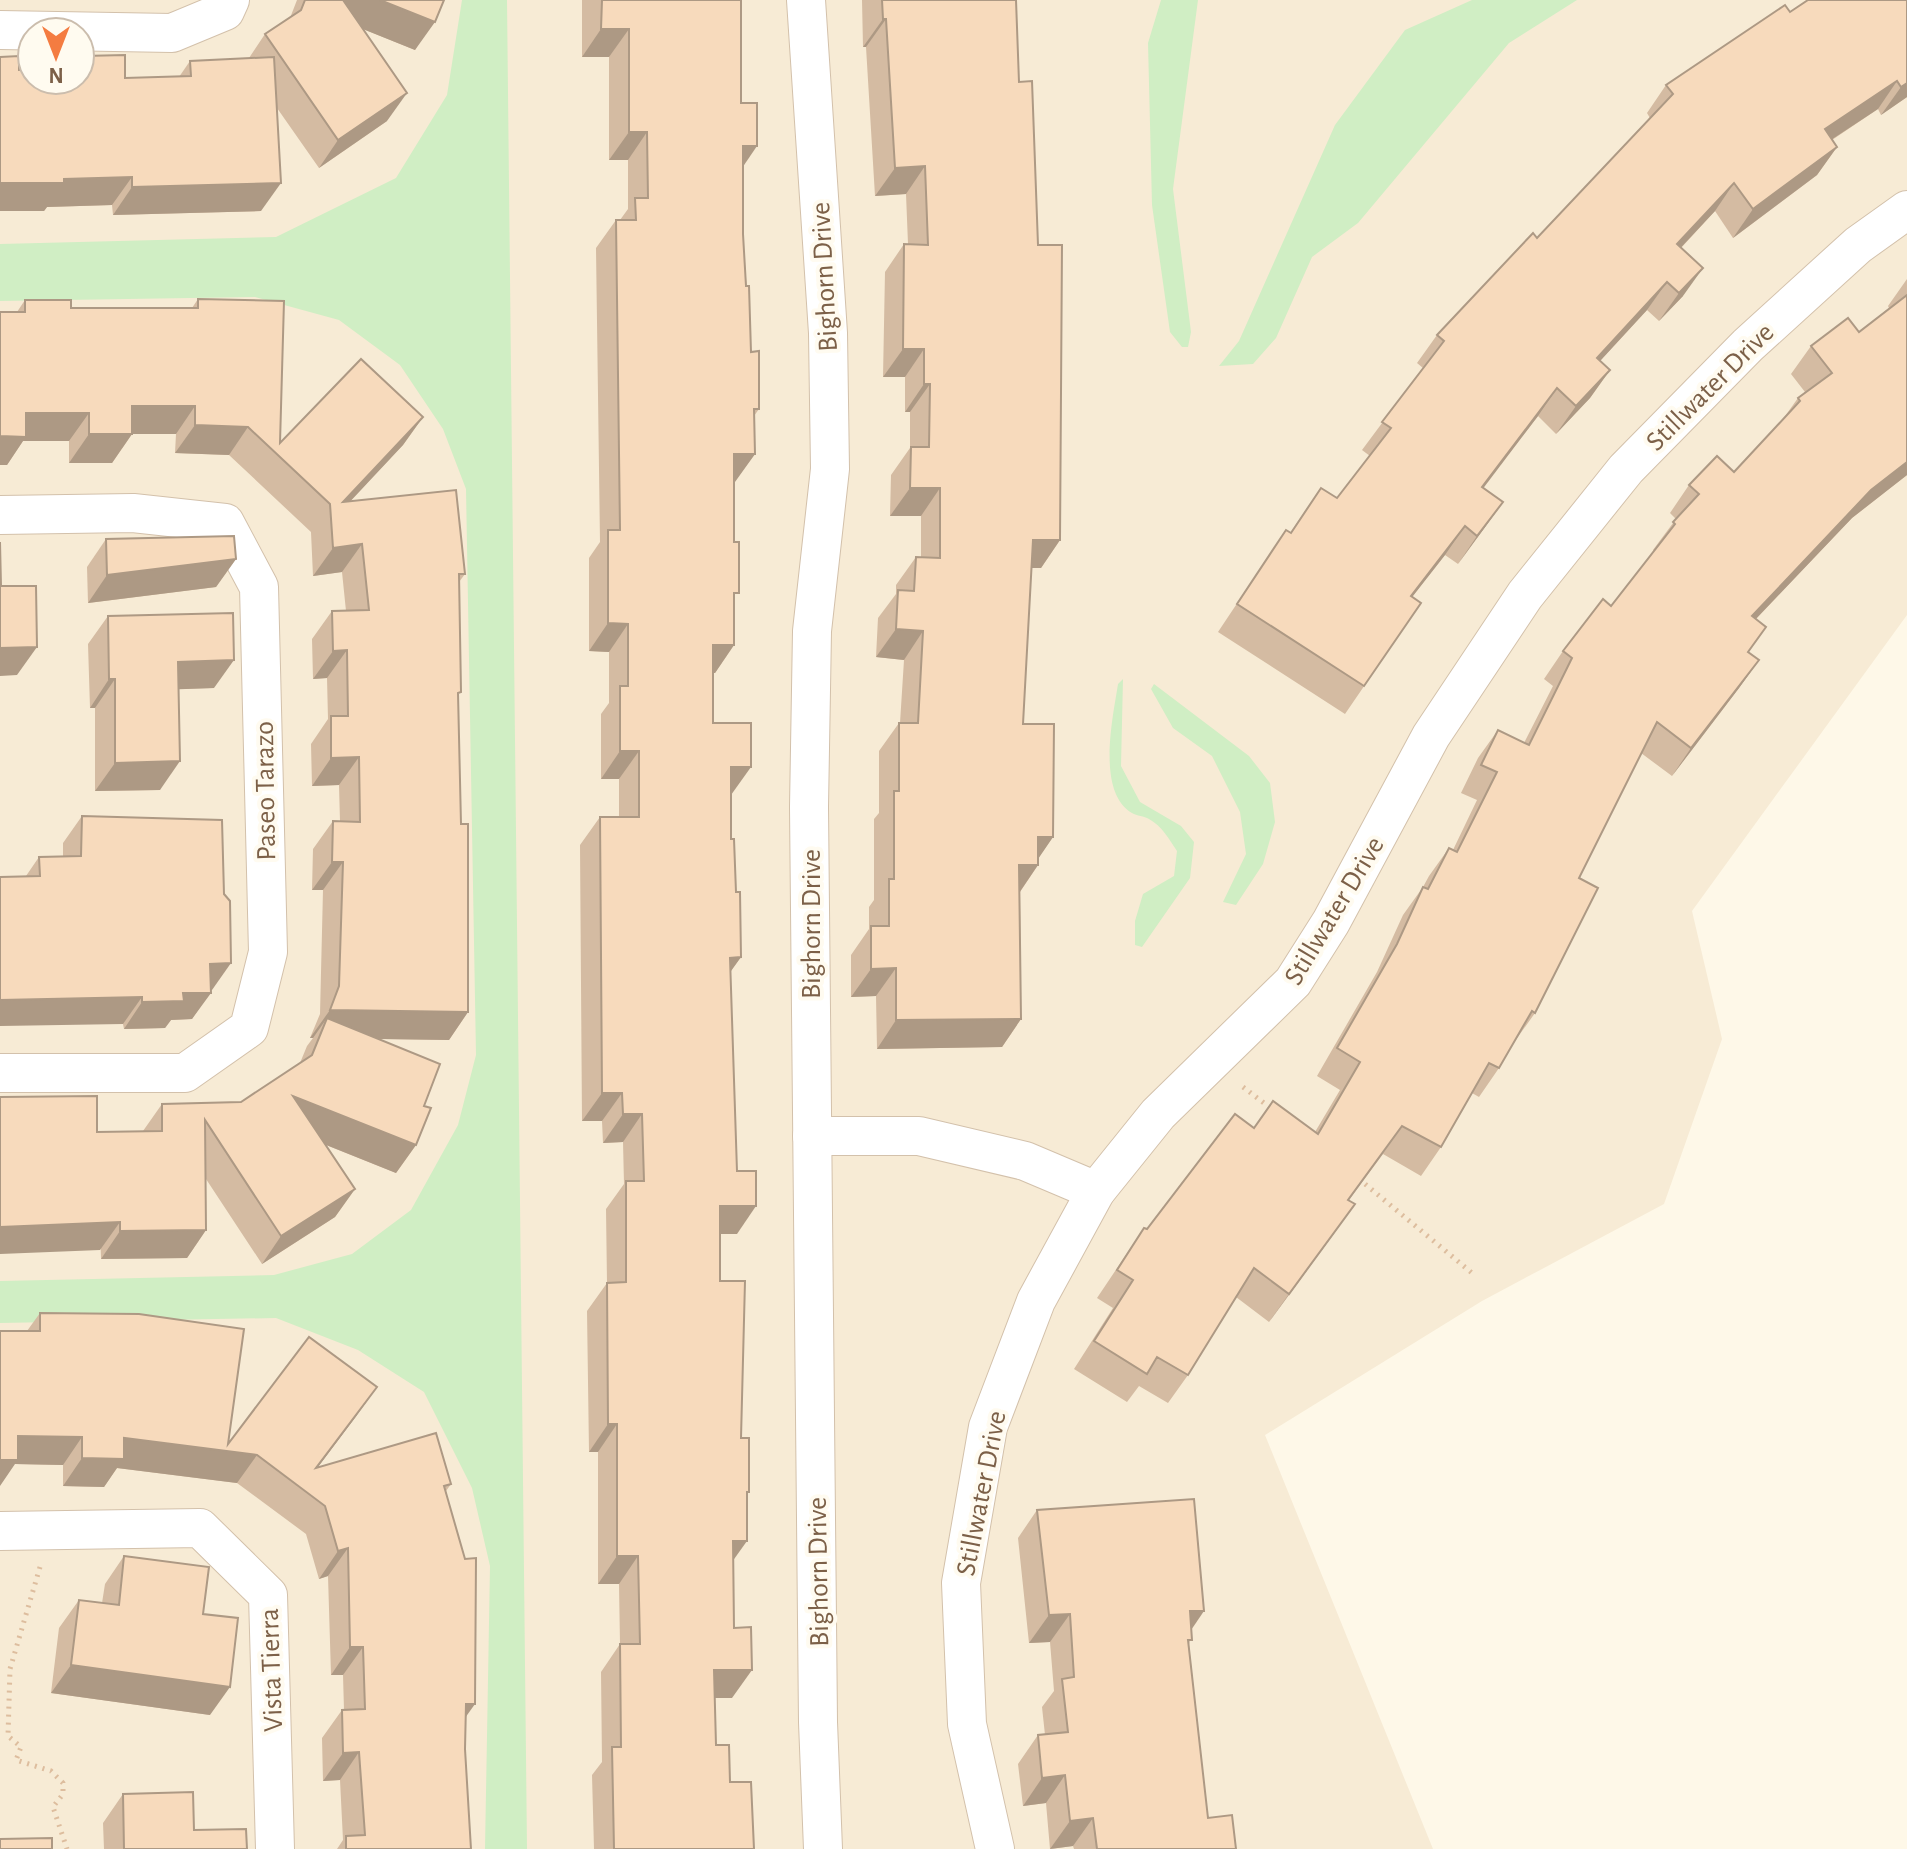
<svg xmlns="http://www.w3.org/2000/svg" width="1907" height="1849" viewBox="0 0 1907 1849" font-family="'Alegreya Sans',sans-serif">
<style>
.residential{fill:#f7ebd5;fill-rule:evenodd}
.green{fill:#d0eec4}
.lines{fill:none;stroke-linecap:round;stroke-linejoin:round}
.street-casing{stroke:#d3c1ab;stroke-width:40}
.path{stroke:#ddbd9e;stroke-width:5;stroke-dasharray:2 6;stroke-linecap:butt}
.street{stroke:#fff;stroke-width:38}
.wall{fill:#d4bba2}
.shaded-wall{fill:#ad9984}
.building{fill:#f7dabc;stroke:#ad9984;stroke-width:2}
.labels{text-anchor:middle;stroke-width:8;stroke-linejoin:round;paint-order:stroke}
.street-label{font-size:28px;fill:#7c6048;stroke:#fffbf0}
</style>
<rect width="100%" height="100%" fill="#fef8e8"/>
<path class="residential" d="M 0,0 L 1907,0 L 1907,615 L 1692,911 L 1722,1039 L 1664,1204 L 1482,1301 L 1265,1435 L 1433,1849 L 0,1849 ZM 32,32 L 80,32 L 80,80 L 32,80 Z"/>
<g class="green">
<path d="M 462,0 L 507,0 L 527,1849 L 485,1849 L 490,1566 L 472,1488 L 424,1392 L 358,1350 L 276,1318 L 0,1323 L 0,1281 L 274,1275 L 352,1254 L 411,1210 L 458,1125 L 476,1055 L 466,489 L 443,429 L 400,365 L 339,320 L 255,297 L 0,301 L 0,244 L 276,237 L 396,178 L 447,95 Z"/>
<path d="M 1161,0 L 1198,0 L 1173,189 L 1191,332 L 1188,347 L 1182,347 L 1170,332 L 1152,205 L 1148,43 Z"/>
<path d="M 1472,0 L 1577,0 L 1509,43 L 1358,223 L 1312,257 L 1276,338 L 1253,364 L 1219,366 L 1239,341 L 1335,125 L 1405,30 Z"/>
<path d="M 1123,679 L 1121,766 L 1140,802 L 1181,826 L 1194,842 L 1190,878 L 1142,947 L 1135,945 L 1135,921 L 1143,894 L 1174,876 L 1177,851 C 1169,839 1162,826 1149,819 C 1144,816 1137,816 1132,813 C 1096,792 1113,717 1118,684 Z"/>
<path d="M 1154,684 L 1249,756 L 1270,783 L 1275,822 L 1263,864 L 1236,905 L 1223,902 L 1246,854 L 1240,812 L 1212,756 L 1173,728 L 1151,689 Z"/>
</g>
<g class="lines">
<g class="street-casing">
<g id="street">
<path d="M 806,0 L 828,333 L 830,469 L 812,631 L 809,807 L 818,1722 L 823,1849"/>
<path d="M 0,30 L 172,33 L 225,11 L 230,0"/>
<path d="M 0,515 L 133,513 L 225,523 L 259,587 L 268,952 L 249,1028 L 185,1073 L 0,1073"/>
<path d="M 812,1136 L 919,1136 L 1025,1161 L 1096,1191"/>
<path d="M 0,1531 L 200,1528 L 268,1595 L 275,1849"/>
<path d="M 995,1849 L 967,1724 L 961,1583 L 988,1427 L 1036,1301 L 1096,1191 L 1158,1114 L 1293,982 L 1331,922 L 1431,736 L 1525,595 L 1626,469 L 1748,345 L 1858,245 L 1907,210"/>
</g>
</g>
<g class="path">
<path d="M 1243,1087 L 1273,1110"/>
<path d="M 1359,1179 L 1472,1273"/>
<path d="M 40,1567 L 10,1669 L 8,1736 L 21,1747 L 16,1760 L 51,1771 L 63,1783 L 63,1794 L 53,1807 L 67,1849"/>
</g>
<use href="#street" class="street"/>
</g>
<g class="wall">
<path d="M 297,0 L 444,0 L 415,50 L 363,29 L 387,121 L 319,168 L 277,108 L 261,211 L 113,215 L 112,205 L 47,207 L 44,211 L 0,211 L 0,57 L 19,70 L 80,80 L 80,60 L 83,56 L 125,78 L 179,77 L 190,61 L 249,58 L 265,34 L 290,18 Z"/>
<path d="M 582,0 L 741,0 L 743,234 L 751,352 L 759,409 L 754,416 L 755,454 L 734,482 L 734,645 L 715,673 L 713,673 L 713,723 L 731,795 L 731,839 L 741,957 L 730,972 L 737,1234 L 720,1234 L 720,1281 L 741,1438 L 747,1496 L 733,1561 L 732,1698 L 715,1698 L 716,1745 L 754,1849 L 594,1849 L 592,1775 L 602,1762 L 601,1672 L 620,1644 L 619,1584 L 598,1584 L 598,1452 L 589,1452 L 587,1311 L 607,1283 L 606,1209 L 624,1184 L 623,1142 L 603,1143 L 602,1121 L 582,1121 L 580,845 L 600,817 L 619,817 L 619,779 L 601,779 L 601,714 L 609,703 L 609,652 L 589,651 L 589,558 L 600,542 L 596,248 L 616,220 L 620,220 L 628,209 L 628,160 L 609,160 L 609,57 L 582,57 Z"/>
<path d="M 862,0 L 1016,0 L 1019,82 L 1038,245 L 1060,540 L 1041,568 L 1031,568 L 1023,724 L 1053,837 L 1038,858 L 1038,865 L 1020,892 L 1021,1019 L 1002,1047 L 877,1049 L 876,996 L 851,997 L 851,955 L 869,929 L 869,907 L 874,900 L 874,819 L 879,813 L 879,751 L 899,723 L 900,723 L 904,660 L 876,657 L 878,618 L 896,594 L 896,585 L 916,557 L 921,557 L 921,516 L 890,516 L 891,475 L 910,448 L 910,412 L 905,412 L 905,377 L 883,377 L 885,272 L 904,244 L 908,244 L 906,194 L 875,196 L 866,47 L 863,47 Z"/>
<path d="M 1907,0 L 1907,97 L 1881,115 L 1878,109 L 1832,140 L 1837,147 L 1817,175 L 1733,238 L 1715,211 L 1681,248 L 1683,296 L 1659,321 L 1647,310 L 1600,361 L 1610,370 L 1590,398 L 1556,434 L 1538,416 L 1483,487 L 1503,502 L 1458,564 L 1445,555 L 1412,597 L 1421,603 L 1345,714 L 1218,632 L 1286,530 L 1290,533 L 1321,488 L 1337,498 L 1370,456 L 1362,450 L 1423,368 L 1417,363 L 1437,335 L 1537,238 L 1650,118 L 1647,113 L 1666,85 L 1790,12 Z"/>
<path d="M 1907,279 L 1907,475 L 1852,518 L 1756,619 L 1749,653 L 1759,660 L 1739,688 L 1672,776 L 1641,753 L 1579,878 L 1535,1013 L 1515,1041 L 1499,1068 L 1479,1097 L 1472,1093 L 1441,1147 L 1421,1176 L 1383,1154 L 1349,1200 L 1335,1232 L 1269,1322 L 1236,1297 L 1188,1375 L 1168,1403 L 1139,1386 L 1127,1402 L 1074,1369 L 1113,1308 L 1097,1298 L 1144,1228 L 1147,1229 L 1254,1128 L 1315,1132 L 1340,1090 L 1317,1076 L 1377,972 L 1403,915 L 1423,887 L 1429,876 L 1449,848 L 1453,850 L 1477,800 L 1461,793 L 1478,758 L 1498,730 L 1524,743 L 1553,686 L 1544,679 L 1563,651 L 1611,606 L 1654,551 L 1653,550 L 1676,519 L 1670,513 L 1689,485 L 1734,472 L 1783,419 L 1798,398 L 1805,392 L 1791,374 L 1811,346 L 1859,332 L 1889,308 L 1888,306 Z"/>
<path d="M 198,299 L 280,443 L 423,417 L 403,445 L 350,501 L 465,574 L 459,582 L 458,697 L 461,824 L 468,1012 L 449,1040 L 378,1039 L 424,1106 L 416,1145 L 396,1173 L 326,1145 L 355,1189 L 335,1217 L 262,1264 L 206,1179 L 206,1230 L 187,1258 L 101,1259 L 97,1132 L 143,1131 L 162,1104 L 241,1102 L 300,1063 L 307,1046 L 313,1038 L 310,1038 L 320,1014 L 323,890 L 312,890 L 313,849 L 333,821 L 340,821 L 339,785 L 312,786 L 311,744 L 328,719 L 327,678 L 313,679 L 312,639 L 332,611 L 346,611 L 342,572 L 313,576 L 311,532 L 229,455 L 175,453 L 176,434 L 132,434 L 112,463 L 69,463 L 69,441 L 23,441 L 7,465 L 17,312 L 25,300 L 71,308 L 192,308 Z"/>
<path d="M 106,539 L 236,559 L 216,587 L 88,603 L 87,567 Z"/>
<path d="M 108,616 L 214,688 L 179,689 L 160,790 L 95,791 L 95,708 L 90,708 L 88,644 Z"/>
<path d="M 82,816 L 212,990 L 211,990 L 192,1019 L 171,1020 L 165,1028 L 124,1029 L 123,1024 L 26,876 L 39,857 L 63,856 L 63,843 Z"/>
<path d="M 40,1313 L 228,1444 L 357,1415 L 318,1467 L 451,1484 L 446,1491 L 466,1717 L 465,1749 L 471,1849 L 337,1849 L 343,1840 L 340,1780 L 323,1781 L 322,1738 L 342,1710 L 344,1710 L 343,1675 L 331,1675 L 328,1576 L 319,1579 L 306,1534 L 237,1483 L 117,1468 L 104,1487 L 63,1486 L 63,1465 L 15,1464 L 27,1331 Z"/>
<path d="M 1037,1510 L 1192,1629 L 1189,1645 L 1208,1818 L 1236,1849 L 1074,1849 L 1073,1846 L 1050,1849 L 1046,1803 L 1023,1806 L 1018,1764 L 1038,1735 L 1045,1735 L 1042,1707 L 1054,1691 L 1050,1642 L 1029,1643 L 1018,1538 Z"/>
<path d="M 124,1556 L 203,1614 L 210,1715 L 51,1693 L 59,1628 L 79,1600 L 102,1603 L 105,1584 Z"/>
<path d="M 123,1794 L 194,1830 L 247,1849 L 104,1849 L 103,1823 Z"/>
</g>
<g class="shaded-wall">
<path d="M 313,0 L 380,0 L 435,22 L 415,50 L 308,7 Z"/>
<path d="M 883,19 L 886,19 L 866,47 L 863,47 Z"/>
<path d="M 601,29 L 629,29 L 609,57 L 582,57 Z"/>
<path d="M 1897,81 L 1878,109 L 1805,157 L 1825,129 Z"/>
<path d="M 1907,83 L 1907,97 L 1881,115 L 1901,87 Z"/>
<path d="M 407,93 L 387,121 L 319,168 L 338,140 Z"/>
<path d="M 629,132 L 647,132 L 628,160 L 609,160 Z"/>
<path d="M 743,146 L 757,146 L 738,174 Z"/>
<path d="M 1837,147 L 1817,175 L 1733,238 L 1753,209 Z"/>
<path d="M 925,166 L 906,194 L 875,196 L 895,168 Z"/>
<path d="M 132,177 L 112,205 L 47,207 L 44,211 L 0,211 L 0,183 L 64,179 Z"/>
<path d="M 281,183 L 261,211 L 113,215 L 132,187 Z"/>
<path d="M 1734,183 L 1715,211 L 1658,272 L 1677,244 Z"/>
<path d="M 1703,268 L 1683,296 L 1659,321 L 1679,293 Z"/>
<path d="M 1667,282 L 1647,310 L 1577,386 L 1597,358 Z"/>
<path d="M 903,349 L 924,349 L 905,377 L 883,377 Z"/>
<path d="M 1610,370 L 1590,398 L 1556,434 L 1576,406 Z"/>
<path d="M 924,384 L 930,384 L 910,412 L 905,412 Z"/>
<path d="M 1557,388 L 1538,416 L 1463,515 L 1482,487 Z"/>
<path d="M 132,406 L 195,406 L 176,434 L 112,434 Z"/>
<path d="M 26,413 L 89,413 L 69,441 L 23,441 L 7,465 L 0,465 L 0,436 Z"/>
<path d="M 423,417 L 403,445 L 331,522 L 343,502 Z"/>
<path d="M 195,425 L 248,427 L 229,455 L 175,453 Z"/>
<path d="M 89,434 L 132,434 L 112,463 L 69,463 Z"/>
<path d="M 734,454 L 755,454 L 735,482 L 715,482 Z"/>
<path d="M 1907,462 L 1907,475 L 1852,518 L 1732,644 L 1752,616 L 1871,490 Z"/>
<path d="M 910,488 L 940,488 L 921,516 L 890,516 Z"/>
<path d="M 1503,502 L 1483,530 L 1458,564 L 1477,536 Z"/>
<path d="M 1465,526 L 1445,555 L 1391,624 L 1411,596 Z"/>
<path d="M 1033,540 L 1060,540 L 1041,568 L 1013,568 Z"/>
<path d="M 362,544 L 342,572 L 313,576 L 333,548 Z"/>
<path d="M 236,559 L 216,587 L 88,603 L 107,575 Z"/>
<path d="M 608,623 L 628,624 L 609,652 L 589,651 Z"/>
<path d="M 896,629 L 923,631 L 904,660 L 876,657 Z"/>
<path d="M 713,645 L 734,645 L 715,673 L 693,673 Z"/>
<path d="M 37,647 L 17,675 L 0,676 L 0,648 Z"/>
<path d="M 347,650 L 327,678 L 313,679 L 333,651 Z"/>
<path d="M 234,660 L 214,688 L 158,690 L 178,662 Z"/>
<path d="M 1759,660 L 1739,688 L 1672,776 L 1691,748 Z"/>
<path d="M 109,679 L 115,679 L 95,708 L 90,708 Z"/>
<path d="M 620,751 L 639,751 L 619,779 L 601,779 Z"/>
<path d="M 359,757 L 339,785 L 312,786 L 331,758 Z"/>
<path d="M 180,761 L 160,790 L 95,791 L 115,763 Z"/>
<path d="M 731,767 L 751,767 L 731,795 Z"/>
<path d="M 1038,837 L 1053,837 L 1034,865 L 1038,865 L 1019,893 L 1000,893 Z"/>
<path d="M 332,862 L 343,862 L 323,890 L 312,890 Z"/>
<path d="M 741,957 L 721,985 L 730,958 Z"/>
<path d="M 231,963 L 212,990 L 192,990 L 210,964 Z"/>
<path d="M 896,968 L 876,996 L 851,997 L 871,969 Z"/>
<path d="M 183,993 L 211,993 L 192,1019 L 171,1020 L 165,1028 L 124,1029 L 142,1002 Z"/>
<path d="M 142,997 L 123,1024 L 0,1026 L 0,1000 Z"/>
<path d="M 330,1010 L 468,1012 L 449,1040 L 319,1038 L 327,1018 L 313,1038 L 310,1038 Z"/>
<path d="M 1021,1019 L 1002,1047 L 877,1049 L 896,1020 Z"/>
<path d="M 602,1093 L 622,1093 L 602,1121 L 582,1121 Z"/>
<path d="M 293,1096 L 416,1145 L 396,1173 L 274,1124 Z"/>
<path d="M 623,1114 L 642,1114 L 623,1142 L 603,1143 Z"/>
<path d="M 355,1189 L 335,1217 L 262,1264 L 281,1236 Z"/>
<path d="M 1355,1204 L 1335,1232 L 1269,1322 L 1289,1294 Z"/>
<path d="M 720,1206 L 756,1206 L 737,1234 L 700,1234 Z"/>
<path d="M 120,1222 L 100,1250 L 0,1254 L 0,1227 Z"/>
<path d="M 206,1230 L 187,1258 L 101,1259 L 120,1231 Z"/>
<path d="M 377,1387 L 357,1415 L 302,1488 L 316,1468 Z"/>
<path d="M 608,1424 L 617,1424 L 598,1452 L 589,1452 Z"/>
<path d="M 18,1436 L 82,1437 L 63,1465 L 15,1464 L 0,1486 L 0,1460 Z"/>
<path d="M 124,1438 L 257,1455 L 237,1483 L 117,1468 L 104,1487 L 63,1486 L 82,1458 Z"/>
<path d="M 733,1541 L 747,1541 L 727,1569 Z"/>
<path d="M 348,1548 L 328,1576 L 319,1579 L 338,1551 Z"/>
<path d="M 617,1556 L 638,1556 L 619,1584 L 598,1584 Z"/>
<path d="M 1190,1611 L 1204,1611 L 1185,1639 Z"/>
<path d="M 1070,1614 L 1050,1642 L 1029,1643 L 1049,1615 Z"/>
<path d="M 350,1647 L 363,1647 L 343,1675 L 331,1675 Z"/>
<path d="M 71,1665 L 230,1687 L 210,1715 L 51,1693 Z"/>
<path d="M 714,1670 L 752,1670 L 732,1698 L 695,1698 Z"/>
<path d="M 466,1704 L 475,1704 L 455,1732 Z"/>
<path d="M 359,1752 L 340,1780 L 323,1781 L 343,1753 Z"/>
<path d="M 1065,1775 L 1046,1803 L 1023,1806 L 1042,1778 Z"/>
<path d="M 1093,1818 L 1073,1846 L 1050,1849 L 1070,1821 Z"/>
</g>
<g class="building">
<path d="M 305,0 L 343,0 L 407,93 L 338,140 L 265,34 L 301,10 Z"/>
<path d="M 380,0 L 444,0 L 435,22 Z"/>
<path d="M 602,0 L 741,0 L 741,103 L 757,103 L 757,146 L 743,146 L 743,234 L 746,286 L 749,286 L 751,352 L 759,351 L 759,409 L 754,409 L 755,454 L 734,454 L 734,542 L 739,542 L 739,593 L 734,593 L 734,645 L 713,645 L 713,723 L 751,723 L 751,767 L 731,767 L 731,839 L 734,839 L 736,892 L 740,892 L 741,957 L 730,958 L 737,1171 L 756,1171 L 756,1206 L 720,1206 L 720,1281 L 745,1281 L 741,1438 L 749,1438 L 749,1492 L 747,1492 L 747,1541 L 733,1541 L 734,1628 L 751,1627 L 752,1670 L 714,1670 L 716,1745 L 729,1745 L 730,1782 L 751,1782 L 754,1849 L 614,1849 L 612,1747 L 621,1747 L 620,1644 L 640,1644 L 638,1556 L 617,1556 L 617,1424 L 608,1424 L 607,1283 L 626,1282 L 626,1181 L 644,1181 L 642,1114 L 623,1114 L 622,1093 L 602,1093 L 600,817 L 639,817 L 639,751 L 620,751 L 620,686 L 628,686 L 628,624 L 608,623 L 608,530 L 620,530 L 616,220 L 636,220 L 635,198 L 648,198 L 647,132 L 629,132 L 629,29 L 601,29 Z"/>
<path d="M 882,0 L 1016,0 L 1019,82 L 1032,81 L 1038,245 L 1062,245 L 1060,540 L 1033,540 L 1023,724 L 1054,724 L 1053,837 L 1038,837 L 1038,865 L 1019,865 L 1021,1019 L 896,1020 L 896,968 L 871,969 L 871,926 L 889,926 L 889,879 L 894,879 L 894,791 L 899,791 L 899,723 L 918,723 L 923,631 L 896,629 L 898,590 L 914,591 L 916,557 L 940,558 L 940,488 L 910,488 L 911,447 L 929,447 L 930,384 L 924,384 L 924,349 L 903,349 L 904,244 L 928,245 L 925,166 L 895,168 L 886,19 L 883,19 Z"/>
<path d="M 1808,0 L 1907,0 L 1907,83 L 1901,87 L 1897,81 L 1825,129 L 1837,147 L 1753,209 L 1734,183 L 1677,244 L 1703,268 L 1679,293 L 1667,282 L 1597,358 L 1610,370 L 1576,406 L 1557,388 L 1482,487 L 1503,502 L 1477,536 L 1465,526 L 1411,596 L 1421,603 L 1364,686 L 1237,604 L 1286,530 L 1291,533 L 1321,488 L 1337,498 L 1391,428 L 1382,422 L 1444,341 L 1437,335 L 1533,233 L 1537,238 L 1673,94 L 1666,85 L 1785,5 L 1790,12 Z"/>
<path d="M 125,55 L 125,78 L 191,76 L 190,61 L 274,57 L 281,183 L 132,187 L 132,177 L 64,179 L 64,183 L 0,183 L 0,57 L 19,56 L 19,70 L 32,69 L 32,80 L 80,80 L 80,68 L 83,68 L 83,56 Z"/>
<path d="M 1907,295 L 1907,462 L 1871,490 L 1752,616 L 1766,627 L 1748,652 L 1759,660 L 1691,748 L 1657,722 L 1579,878 L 1598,888 L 1535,1013 L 1532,1011 L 1499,1068 L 1489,1063 L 1441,1147 L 1402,1126 L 1348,1200 L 1355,1204 L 1289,1294 L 1254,1268 L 1188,1375 L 1157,1357 L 1147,1374 L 1094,1341 L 1133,1280 L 1117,1270 L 1144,1228 L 1147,1229 L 1235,1114 L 1254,1128 L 1273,1101 L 1318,1134 L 1360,1062 L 1337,1048 L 1397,944 L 1423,887 L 1428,889 L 1449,848 L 1457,852 L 1497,772 L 1481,765 L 1498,730 L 1529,745 L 1572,658 L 1563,651 L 1603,599 L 1611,606 L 1675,524 L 1673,522 L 1699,494 L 1689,485 L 1717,456 L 1734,472 L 1800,401 L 1798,398 L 1832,373 L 1811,346 L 1848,318 L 1859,332 Z"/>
<path d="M 198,299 L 284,301 L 280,443 L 361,359 L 423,417 L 343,502 L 456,490 L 465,574 L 459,574 L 461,692 L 458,693 L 461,824 L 468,824 L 468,1012 L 330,1010 L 339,986 L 343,862 L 332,862 L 333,821 L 360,822 L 359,757 L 331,758 L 331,716 L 348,716 L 347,650 L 333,651 L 332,611 L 369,610 L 362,544 L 333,548 L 330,504 L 248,427 L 195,425 L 195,406 L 132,406 L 132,434 L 89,434 L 89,413 L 26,413 L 26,437 L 0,436 L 0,312 L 25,312 L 25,300 L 71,300 L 71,308 L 198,308 Z"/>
<path d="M 234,536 L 236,559 L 107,575 L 106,539 Z"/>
<path d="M 0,542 L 1,586 L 36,586 L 37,647 L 0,648 Z"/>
<path d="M 233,613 L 234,660 L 178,662 L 180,761 L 115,763 L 115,679 L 109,679 L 108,616 Z"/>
<path d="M 82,816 L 222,820 L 224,894 L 230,901 L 231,963 L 210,964 L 211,993 L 183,993 L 184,1001 L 142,1002 L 142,997 L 0,1000 L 0,877 L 40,876 L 39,857 L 81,856 Z"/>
<path d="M 327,1018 L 440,1064 L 424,1106 L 431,1108 L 416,1145 L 293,1096 L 355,1189 L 281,1236 L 205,1120 L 206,1230 L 120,1231 L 120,1222 L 0,1227 L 0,1097 L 97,1096 L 97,1132 L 162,1131 L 162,1104 L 241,1102 L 312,1055 Z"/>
<path d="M 40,1313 L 139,1314 L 244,1329 L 228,1444 L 309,1337 L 377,1387 L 316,1468 L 436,1433 L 451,1484 L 444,1486 L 465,1559 L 476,1558 L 475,1704 L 466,1704 L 465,1749 L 471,1849 L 346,1849 L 346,1836 L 365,1835 L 359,1752 L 343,1753 L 342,1710 L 365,1709 L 363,1647 L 350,1647 L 348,1548 L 338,1551 L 325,1506 L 257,1455 L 124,1438 L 124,1459 L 82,1458 L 82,1437 L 18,1436 L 18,1460 L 0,1460 L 0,1331 L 40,1331 Z"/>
<path d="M 1194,1499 L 1204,1611 L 1190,1611 L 1192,1640 L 1188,1640 L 1208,1818 L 1232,1815 L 1236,1849 L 1097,1849 L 1093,1818 L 1070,1821 L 1065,1775 L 1042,1778 L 1038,1735 L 1068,1732 L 1062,1679 L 1074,1677 L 1070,1614 L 1049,1615 L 1037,1510 Z"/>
<path d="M 124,1556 L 209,1567 L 203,1614 L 238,1618 L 230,1687 L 71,1665 L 79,1600 L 119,1605 Z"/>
<path d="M 193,1792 L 194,1830 L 246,1829 L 247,1849 L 124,1849 L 123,1794 Z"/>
<path d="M 52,1838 L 52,1849 L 0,1849 L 0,1839 Z"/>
</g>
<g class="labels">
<g class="street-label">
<text transform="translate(823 277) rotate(-93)" y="10">Bighorn Drive</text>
<text transform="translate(1709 386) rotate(-45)" y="10">Stillwater Drive</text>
<text transform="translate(264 791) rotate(-91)" y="10">Paseo Tarazo</text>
<text transform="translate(1333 910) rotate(-59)" y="10">Stillwater Drive</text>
<text transform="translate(810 924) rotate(-90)" y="10">Bighorn Drive</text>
<text transform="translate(980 1493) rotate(-79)" y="10">Stillwater Drive</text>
<text transform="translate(817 1572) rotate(-91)" y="10">Bighorn Drive</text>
<text transform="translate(270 1670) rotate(-92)" y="10">Vista Tierra</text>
</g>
</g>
<g transform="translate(56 56) rotate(180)"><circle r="38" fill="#fffbf0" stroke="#cbbdad" stroke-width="2"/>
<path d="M0-6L14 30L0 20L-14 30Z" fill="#f47c41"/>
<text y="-12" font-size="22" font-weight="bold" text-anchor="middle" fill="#7c6048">N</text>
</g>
</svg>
